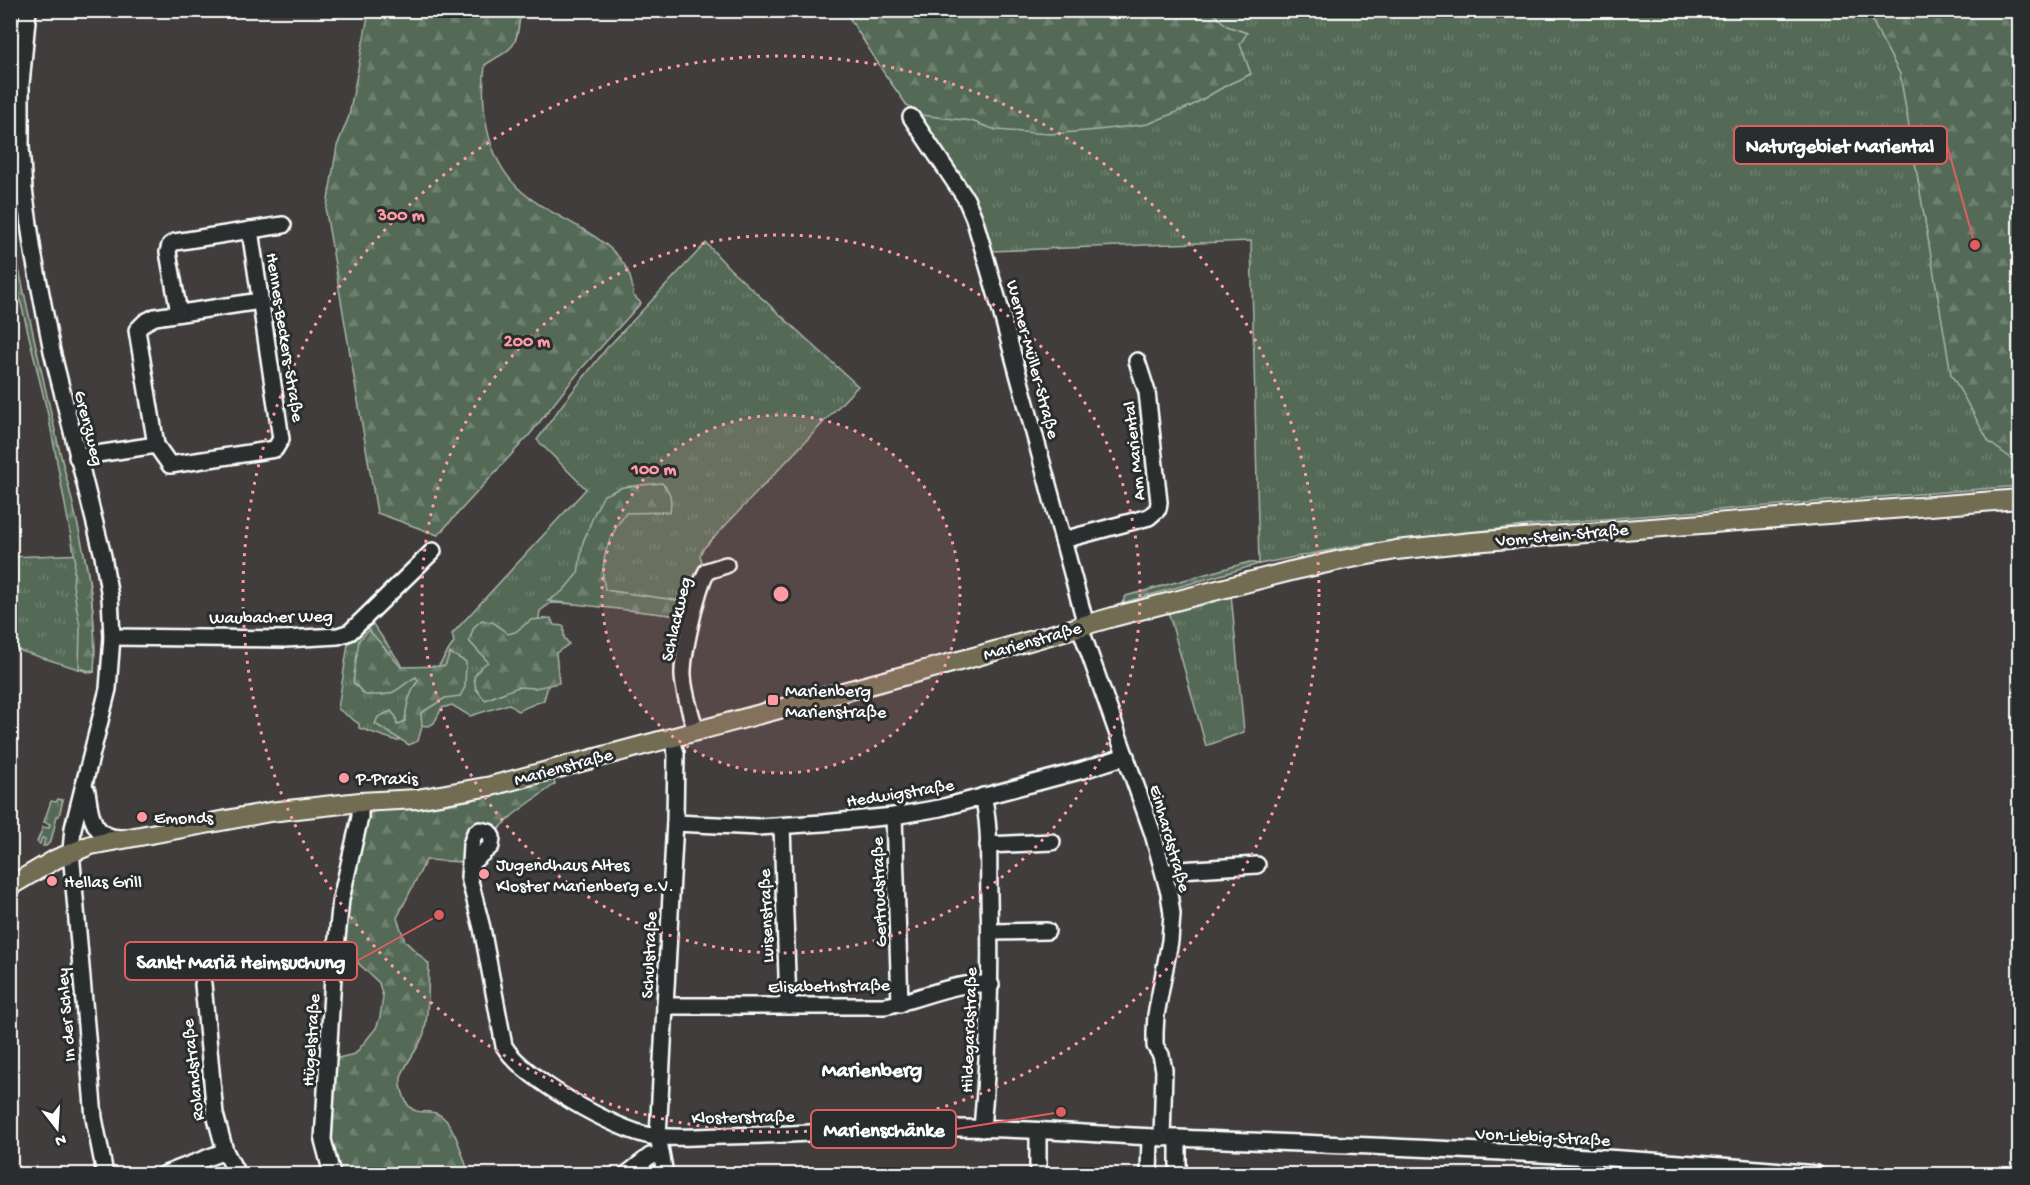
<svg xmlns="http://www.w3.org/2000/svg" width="2030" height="1185" viewBox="0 0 2030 1185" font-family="'Gochi Hand',sans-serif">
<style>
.grass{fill:url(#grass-tufts);stroke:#aab4aa;stroke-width:1.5}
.forest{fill:url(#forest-firs);stroke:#aab4aa;stroke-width:1.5}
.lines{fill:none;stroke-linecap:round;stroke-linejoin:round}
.minor-casing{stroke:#fff;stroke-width:20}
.major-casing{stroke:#fff;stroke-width:22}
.minor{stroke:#2a2d2e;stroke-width:15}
.major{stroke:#726c52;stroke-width:18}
.ring{fill:none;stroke:#ff9aa2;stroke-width:3;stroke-dasharray:3 6}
.poi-dot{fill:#ff9aa2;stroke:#2a2d2e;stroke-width:2}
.labels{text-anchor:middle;stroke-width:6;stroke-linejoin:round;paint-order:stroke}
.street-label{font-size:18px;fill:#fff;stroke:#2a2d2e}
.poi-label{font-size:18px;fill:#fff;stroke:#2a2d2e;text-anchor:start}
.quarter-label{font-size:21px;font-weight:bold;fill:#fff;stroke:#2a2d2e}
.centre{fill:#ff9aa2;stroke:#2a2d2e;stroke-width:3}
.ring-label{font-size:18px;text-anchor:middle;font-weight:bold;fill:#ff9aa2;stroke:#2a2d2e;stroke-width:6;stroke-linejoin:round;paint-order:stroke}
.leader{fill:none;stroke:#e05e5e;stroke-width:2}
.callout-dot{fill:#e05e5e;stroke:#2a2d2e;stroke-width:2}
.callout{fill:#2a2d2e;stroke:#e05e5e;stroke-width:2}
.callout-label{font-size:20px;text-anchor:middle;font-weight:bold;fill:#fff}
</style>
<defs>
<pattern id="grass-tufts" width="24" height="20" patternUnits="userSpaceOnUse" patternTransform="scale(1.5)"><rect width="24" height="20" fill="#546a56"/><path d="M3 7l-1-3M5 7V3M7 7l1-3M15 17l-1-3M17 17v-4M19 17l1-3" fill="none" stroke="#6e806f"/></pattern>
<pattern id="forest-firs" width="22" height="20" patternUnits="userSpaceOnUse" patternTransform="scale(1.5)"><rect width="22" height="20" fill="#546a56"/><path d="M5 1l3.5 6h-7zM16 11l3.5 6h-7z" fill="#6e806f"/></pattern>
</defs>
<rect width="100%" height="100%" fill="#403d3c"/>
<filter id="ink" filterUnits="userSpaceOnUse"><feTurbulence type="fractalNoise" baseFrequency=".0167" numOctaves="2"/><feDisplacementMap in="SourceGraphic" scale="12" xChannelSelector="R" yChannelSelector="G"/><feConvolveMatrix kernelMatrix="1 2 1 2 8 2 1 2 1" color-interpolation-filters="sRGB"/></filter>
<g filter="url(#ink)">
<g class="grass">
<path d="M 869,11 L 2019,11 L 2019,486 L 1541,524 L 1357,545 L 1259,564 L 1251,241 L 991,251 L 913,114 Z"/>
<path d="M 706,243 L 730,269 L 858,386 L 703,549 L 700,555 L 702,562 L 688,617 L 580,604 L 551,603 L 540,611 L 536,639 L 550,679 L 544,700 L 518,711 L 509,704 L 470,716 L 452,705 L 442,708 L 434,723 L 429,726 L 416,725 L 410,732 L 397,741 L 359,728 L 359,724 L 338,709 L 348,644 L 373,624 L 407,673 L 436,670 L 454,642 L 452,634 L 586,489 L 537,440 L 562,405 L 606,349 Z"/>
<path d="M 84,554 C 93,593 96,633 94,672 L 91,673 L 11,648 L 10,557 Z"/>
<path d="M 1231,594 L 1244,732 L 1206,746 L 1168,611 Z"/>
<path d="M 58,799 L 63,800 L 59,816 L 57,816 L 51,841 L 46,846 L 43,846 L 45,839 L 42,838 L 40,844 L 37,842 L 43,827 L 49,828 L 50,824 L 44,822 L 51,801 L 56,802 Z"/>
</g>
<g class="forest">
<path d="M 369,11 L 521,11 C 515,50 518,44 485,65 C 480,107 486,156 517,187 C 552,223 633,236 633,295 L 641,303 L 582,368 L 531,433 L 438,535 L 377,513 L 326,212 L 337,146 L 349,116 Z"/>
<path d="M 845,11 L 1211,11 L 1227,26 L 1247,33 L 1240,44 L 1251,74 L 1227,85 L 1191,106 L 1148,124 L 1098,130 L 1050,134 L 996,130 L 971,121 L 913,114 L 884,73 Z"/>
<path d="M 1867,11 L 2019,11 L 2019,464 L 1989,442 L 1951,374 L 1900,74 Z"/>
<path d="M 10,226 C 25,300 42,374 59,448 C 77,522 99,595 94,672 L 79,668 L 80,627 L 73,585 L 75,558 L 49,419 L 18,291 L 11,248 Z"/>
<path d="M 662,483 C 671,492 672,499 670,512 L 626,513 C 609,535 599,562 605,590 L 689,602 L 688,617 L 548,601 L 563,591 L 578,573 L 583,542 L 595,512 L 604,495 L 623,487 Z"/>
<path d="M 1249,562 L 1259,564 L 1122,603 L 1126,596 Z"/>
<path d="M 551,618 L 554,625 L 564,626 L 564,637 L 569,644 L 556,653 L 559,683 L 535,688 L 518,687 L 485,700 L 476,689 L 474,677 L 481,667 L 488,662 L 469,641 L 474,627 L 482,620 L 494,623 L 508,634 L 515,632 L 531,620 Z"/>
<path d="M 369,630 L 401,667 L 445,666 L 450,653 L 466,662 L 465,687 L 460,696 L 445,698 L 421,713 L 422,727 L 418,741 L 409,745 L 375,724 L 378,717 L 391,711 L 396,717 L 397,725 L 405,721 C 406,706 409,693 418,680 L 416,677 C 407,681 400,690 391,693 C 383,696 373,695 365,695 L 353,682 L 359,640 Z"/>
<path d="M 554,779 L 555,784 L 513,815 L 495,833 L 486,828 L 462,862 L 426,860 L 397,918 L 405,941 L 429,964 C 428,984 429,1015 424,1033 C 420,1048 404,1064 401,1078 C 400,1086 404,1099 408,1105 C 416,1116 428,1109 438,1114 C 455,1122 463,1158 469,1174 L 338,1174 L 331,1148 L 330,1129 L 333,1059 L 355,1054 L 376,1028 L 380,1017 L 383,997 L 379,983 L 359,964 L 342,937 L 354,869 L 367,816 C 374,807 409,809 421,808 C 465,804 511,791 554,779 Z"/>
</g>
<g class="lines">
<g class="minor-casing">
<g id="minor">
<path d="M 28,10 L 21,84 L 21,147 L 24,189 L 33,252 L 52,351 L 103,556 L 110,597 L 112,637 L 108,689 L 73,828 L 71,851 L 94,1118 L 105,1174"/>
<path d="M 911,117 L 966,199 L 974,218 L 1001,311 L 1086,625"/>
<path d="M 250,230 L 281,439 L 275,449 L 170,465 L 156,445 L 137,330 L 145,322 L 155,317 L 260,301"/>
<path d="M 179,313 L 168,252 L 170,245 L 175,242 L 283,225"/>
<path d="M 77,457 L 156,445"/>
<path d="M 1063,540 L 1149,517 L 1158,509 L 1159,502 L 1147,392 L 1137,361"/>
<path d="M 1080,627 L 1153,834 L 1169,893 L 1172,914 L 1170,941 L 1156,1015 L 1155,1032 L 1155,1046 L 1161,1055 L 1164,1070 L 1162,1138"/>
<path d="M 112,637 L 285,639 L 338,636 L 350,632 L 433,551"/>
<path d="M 696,731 C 691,714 684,694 683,676 C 682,656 697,588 707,571 L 726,565"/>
<path d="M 87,791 C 90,814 92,838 121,838"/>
<path d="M 894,816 L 900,1004"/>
<path d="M 675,823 L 758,827 L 823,823 L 894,816 L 940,808 L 1083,770 L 1126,756"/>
<path d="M 782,826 L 788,1005"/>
<path d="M 988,845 L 1052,842"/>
<path d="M 470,864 L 471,845 L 475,833 L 480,830 L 489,832 L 492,837 L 491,846 L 470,864 L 469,877 L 482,928 L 504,1046 C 523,1078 615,1130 651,1136 C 675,1139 702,1136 726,1136 C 802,1135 878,1128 955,1128 C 1028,1128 1103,1135 1177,1138 C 1390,1147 1604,1154 1816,1174"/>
<path d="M 1165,873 L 1180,870 L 1257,865"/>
<path d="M 990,932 L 1047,931"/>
<path d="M 203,984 L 215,1114 L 225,1151 L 237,1174"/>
<path d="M 665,1006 L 884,1006 C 918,1001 957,979 991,985"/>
<path d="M 982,1129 C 989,1052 991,974 989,896 C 988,863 991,829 983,796"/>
<path d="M 165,1174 L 225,1151"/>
<path d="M 332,1174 L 323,1140 L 333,977 L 341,899 L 360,817 L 360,802"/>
<path d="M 627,1174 L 650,1156 L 661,1155"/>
<path d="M 665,1174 L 658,1136 L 675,821 L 676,753 L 671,738"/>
<path d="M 1038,1174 L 1038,1132"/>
<path d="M 1149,1174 L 1150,1137"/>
<path d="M 1178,1174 L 1178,1139"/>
</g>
</g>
<g class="major-casing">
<path id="major" d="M 10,886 L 56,859 L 91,845 L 270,812 L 360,802 L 417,799 L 491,786 L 974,657 L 1113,617 L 1291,571 L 1341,560 L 1396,550 L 1472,542 L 2020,499"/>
</g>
<use href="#minor" class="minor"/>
<use href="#major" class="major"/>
</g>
</g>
<circle cx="781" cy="594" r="179" fill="#ff9aa2" fill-opacity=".12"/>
<g class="ring">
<circle cx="781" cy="594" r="179"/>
<circle cx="781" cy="594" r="359"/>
<circle cx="781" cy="594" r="538"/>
</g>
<g class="poi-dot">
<rect x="767" y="694" width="12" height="12" rx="3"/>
<circle cx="344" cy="778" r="6"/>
<circle cx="142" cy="817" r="6"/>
<circle cx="484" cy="874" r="6"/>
<circle cx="52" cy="881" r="6"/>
</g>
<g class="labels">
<g class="street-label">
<text transform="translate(286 337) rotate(81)" y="6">Hennes-Beckers-Straße</text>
<text transform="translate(1034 359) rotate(75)" y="6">Werner-Müller-Straße</text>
<text transform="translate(90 428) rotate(76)" y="6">Grenzweg</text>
<text transform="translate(1133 451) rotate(-96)" y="6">Am Mariental</text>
<text transform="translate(1562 534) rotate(-5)" y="6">Vom-Stein-Straße</text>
<text transform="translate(271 616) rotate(-1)" y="6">Waubacher Weg</text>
<text transform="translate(675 619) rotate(-77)" y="6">Schlackweg</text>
<text transform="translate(1032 640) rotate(-16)" y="6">Marienstraße</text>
<text transform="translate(563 766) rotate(-15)" y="6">Marienstraße</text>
<text transform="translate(900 792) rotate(-9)" y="6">Hedwigstraße</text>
<text transform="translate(1171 838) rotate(74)" y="6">Einhardstraße</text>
<text transform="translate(878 892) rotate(-92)" y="6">Gertrudstraße</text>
<text transform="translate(765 916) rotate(-92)" y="6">Luisenstraße</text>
<text transform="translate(648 955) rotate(-87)" y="6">Schulstraße</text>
<text transform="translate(829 985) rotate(-1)" y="6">Elisabethstraße</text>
<text transform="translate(65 1015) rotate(-95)" y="6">In der Schley</text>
<text transform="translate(968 1030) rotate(-88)" y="6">Hildegardstraße</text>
<text transform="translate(310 1040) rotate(-86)" y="6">Hügelstraße</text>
<text transform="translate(192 1070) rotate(-96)" y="6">Rolandstraße</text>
<text transform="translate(743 1116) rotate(-1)" y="6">Klosterstraße</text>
<text transform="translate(1543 1136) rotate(3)" y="6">Von-Liebig-Straße</text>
</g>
<g class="poi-label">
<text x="785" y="696">Marienberg<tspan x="785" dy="21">Marienstraße</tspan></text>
<text x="356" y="784">P-Praxis</text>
<text x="154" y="823">Emonds</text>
<text x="496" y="870">Jugendhaus Altes<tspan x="496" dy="21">Kloster Marienberg e.V.</tspan></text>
<text x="64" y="887">Hellas Grill</text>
</g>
<g class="quarter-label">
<text x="872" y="1076">Marienberg</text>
</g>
</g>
<circle cx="781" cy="594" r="9" class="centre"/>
<g class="ring-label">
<text x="401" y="220">300 m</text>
<text x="527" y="346">200 m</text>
<text x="654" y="474">100 m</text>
</g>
<path class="leader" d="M1975 245L1947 145M439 915L357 961M1061 1112L956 1129"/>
<g class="callout-dot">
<circle cx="1975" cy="245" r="6"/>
<circle cx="439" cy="915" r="6"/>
<circle cx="1061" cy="1112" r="6"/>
</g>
<g class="callout">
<rect x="1734" y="126" width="213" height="38" rx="6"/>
<rect x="125" y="942" width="232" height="38" rx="6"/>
<rect x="811" y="1110" width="145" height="38" rx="6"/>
</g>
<g class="callout-label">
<text x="1840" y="152">Naturgebiet Mariental</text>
<text x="241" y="968">Sankt Mariä Heimsuchung</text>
<text x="884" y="1136">Marienschänke</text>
</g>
<rect width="2030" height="1185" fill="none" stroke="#2a2d2e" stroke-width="36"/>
<rect x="18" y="18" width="1994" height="1149" fill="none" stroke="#fff" stroke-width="2" filter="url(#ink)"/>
<g transform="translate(57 1128) rotate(163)" stroke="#2a2d2e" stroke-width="4.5" paint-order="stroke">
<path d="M0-4.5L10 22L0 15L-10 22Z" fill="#ffffff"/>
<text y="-9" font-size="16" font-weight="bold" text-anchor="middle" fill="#ffffff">N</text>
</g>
</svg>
